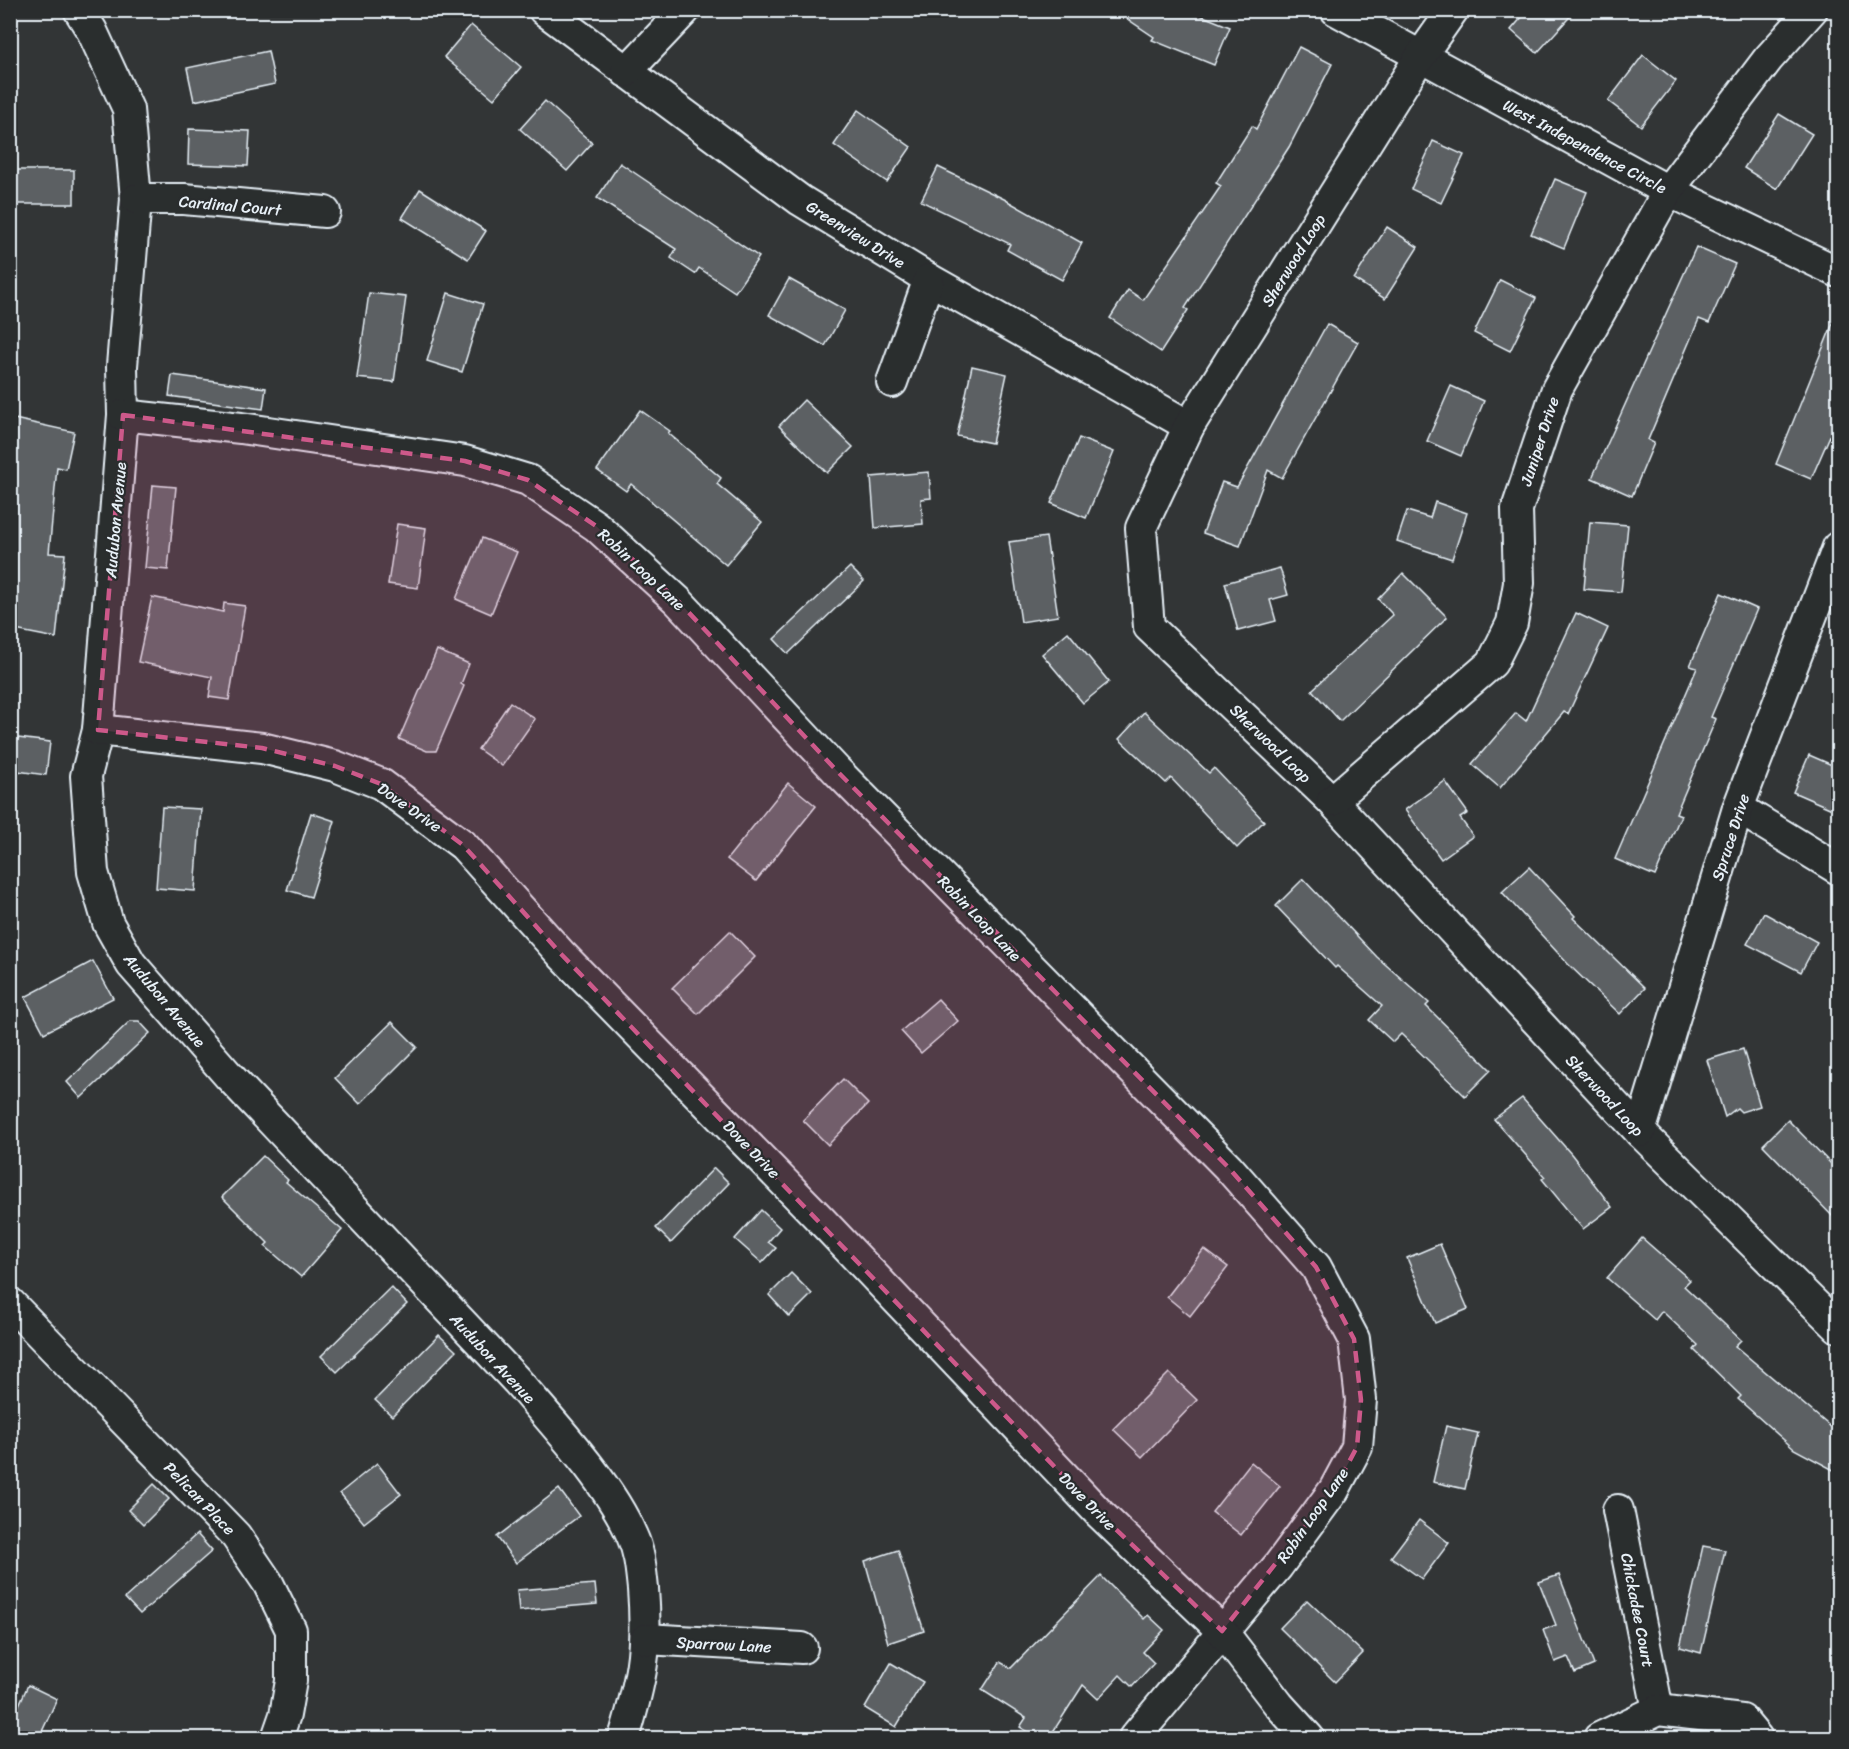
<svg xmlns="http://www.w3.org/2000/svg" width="1849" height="1749" viewBox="0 0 1849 1749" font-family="Sriracha,sans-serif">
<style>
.building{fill:#5c6063;stroke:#e8f1f8;stroke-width:1.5}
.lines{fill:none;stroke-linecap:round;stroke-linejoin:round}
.minor-casing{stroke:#e8f1f8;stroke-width:34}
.minor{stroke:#2a2d2e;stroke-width:30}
.marked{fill:#cd598a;fill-opacity:0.2;stroke:#cd598a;stroke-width:4.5;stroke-dasharray:12 8;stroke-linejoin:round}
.labels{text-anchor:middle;stroke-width:4.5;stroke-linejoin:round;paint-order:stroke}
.street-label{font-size:16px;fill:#e8f1f8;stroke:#2a2d2e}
</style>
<rect width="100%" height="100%" fill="#323536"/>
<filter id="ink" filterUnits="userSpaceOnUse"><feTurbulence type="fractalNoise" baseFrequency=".0167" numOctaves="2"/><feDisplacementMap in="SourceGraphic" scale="12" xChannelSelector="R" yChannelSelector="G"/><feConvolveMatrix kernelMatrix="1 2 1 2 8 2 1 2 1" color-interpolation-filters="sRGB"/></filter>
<g filter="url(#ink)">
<g class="building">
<path d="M 1114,10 L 1188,10 L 1230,27 L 1214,65 L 1152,40 L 1154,37 Z"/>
<path d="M 1528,10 L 1576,10 L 1537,53 L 1511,30 Z"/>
<path d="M 471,25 L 521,67 L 494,99 L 444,57 Z"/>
<path d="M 1299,47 L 1332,64 L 1289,147 L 1185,308 L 1188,310 L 1161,352 L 1110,318 L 1128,290 L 1143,300 L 1221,186 L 1216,183 L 1252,126 L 1256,129 Z"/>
<path d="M 268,51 L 275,84 L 194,101 L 187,68 Z"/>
<path d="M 1643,55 L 1676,81 L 1641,126 L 1608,101 Z"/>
<path d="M 545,101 L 592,143 L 567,171 L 520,129 Z"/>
<path d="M 858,110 L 911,147 L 887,182 L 834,145 Z"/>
<path d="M 1779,114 L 1812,134 L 1777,189 L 1744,168 Z"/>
<path d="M 189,129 L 250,131 L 248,166 L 188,164 Z"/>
<path d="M 1433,141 L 1464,155 L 1441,203 L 1411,189 Z"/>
<path d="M 620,163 L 759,257 L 735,292 L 699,268 L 695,274 L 671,258 L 676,249 L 597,198 Z"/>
<path d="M 938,167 L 1004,199 L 1082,243 L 1062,280 L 1007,250 L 1010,244 L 921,201 Z"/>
<rect x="10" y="170" width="64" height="34"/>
<path d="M 1555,179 L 1587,192 L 1564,248 L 1531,234 Z"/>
<path d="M 420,189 L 486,231 L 468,259 L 402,218 Z"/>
<path d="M 1387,227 L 1418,247 L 1385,299 L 1354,279 Z"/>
<path d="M 1696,247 L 1735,264 L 1709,323 L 1699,319 L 1648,440 L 1654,443 L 1632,496 L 1592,478 Z"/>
<path d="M 789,279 L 845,310 L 825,346 L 769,315 Z"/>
<path d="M 1500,280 L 1536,298 L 1510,351 L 1474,333 Z"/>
<path d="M 369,293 L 406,297 L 394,382 L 357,378 Z"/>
<path d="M 448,293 L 483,304 L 462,372 L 427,361 Z"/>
<path d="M 1839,308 L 1839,415 L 1811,479 L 1776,464 Z"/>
<path d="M 1327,324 L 1358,342 L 1282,478 L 1268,470 L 1240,546 L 1203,533 L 1222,482 L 1237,487 Z"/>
<path d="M 972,366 L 1007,374 L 992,443 L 957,436 Z"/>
<path d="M 172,375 L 266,388 L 263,409 L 169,396 Z"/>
<path d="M 1451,386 L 1484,401 L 1461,456 L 1427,441 Z"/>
<path d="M 804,400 L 853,447 L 827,473 L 779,426 Z"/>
<path d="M 640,410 L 670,431 L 668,433 L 721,478 L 717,484 L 762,522 L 726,565 L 631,484 L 626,491 L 597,470 Z"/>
<path d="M 10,418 L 74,432 L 66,469 L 57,467 L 49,553 L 65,554 L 56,638 L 10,629 Z"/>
<path d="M 1079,438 L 1114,452 L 1086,518 L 1051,503 Z"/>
<path d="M 929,472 L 931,498 L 921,499 L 923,524 L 875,528 L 871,477 Z"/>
<path d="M 153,485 L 176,487 L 168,570 L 145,568 Z"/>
<path d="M 1435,502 L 1467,513 L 1452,559 L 1397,541 L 1407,511 L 1430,518 Z"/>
<path d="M 1590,522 L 1628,525 L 1621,592 L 1584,589 Z"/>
<path d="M 397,524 L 426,528 L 418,588 L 388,584 Z"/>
<path d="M 1046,537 L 1058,616 L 1021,622 L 1009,542 Z"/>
<path d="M 482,538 L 517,552 L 491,614 L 456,599 Z"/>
<path d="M 850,567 L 864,581 L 788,654 L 774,639 Z"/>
<path d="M 1280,568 L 1288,595 L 1270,600 L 1276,621 L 1238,631 L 1225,583 Z"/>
<path d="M 1403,573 L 1447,617 L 1340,721 L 1312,690 L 1393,615 L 1378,599 Z"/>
<path d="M 1721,593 L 1757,609 L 1711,717 L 1716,719 L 1676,813 L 1681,815 L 1655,876 L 1615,859 L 1697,668 L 1690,666 Z"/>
<path d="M 152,597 L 223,612 L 224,603 L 245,606 L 229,700 L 209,697 L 212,677 L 138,662 Z"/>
<path d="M 1576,613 L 1608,628 L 1568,714 L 1564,712 L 1500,788 L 1472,764 L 1516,713 L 1526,721 Z"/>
<path d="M 1068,632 L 1109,682 L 1083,703 L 1042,654 Z"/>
<path d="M 437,650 L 469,664 L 461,684 L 464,686 L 436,751 L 427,751 L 399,739 Z"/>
<path d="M 510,702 L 535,719 L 502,766 L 478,749 Z"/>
<path d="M 1144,712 L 1209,773 L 1214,768 L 1264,821 L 1237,848 L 1171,778 L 1166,783 L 1119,739 Z"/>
<path d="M 10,737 L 50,742 L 46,775 L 10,770 Z"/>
<path d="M 1809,755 L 1839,768 L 1839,812 L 1793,792 Z"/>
<path d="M 1445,781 L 1468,813 L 1460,818 L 1473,836 L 1441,859 L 1405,810 Z"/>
<path d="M 788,783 L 816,806 L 756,881 L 727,859 Z"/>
<path d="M 162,807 L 201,809 L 195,891 L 156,888 Z"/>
<path d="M 311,813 L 335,821 L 311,897 L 287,890 Z"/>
<path d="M 1529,867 L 1575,916 L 1573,918 L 1645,988 L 1620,1014 L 1568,964 L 1502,892 Z"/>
<path d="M 1303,879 L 1377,957 L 1429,1003 L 1426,1006 L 1491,1070 L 1465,1096 L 1401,1034 L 1393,1042 L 1369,1020 L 1382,1006 L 1337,966 L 1335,968 L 1276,906 Z"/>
<path d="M 1764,913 L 1817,942 L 1801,972 L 1747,944 Z"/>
<path d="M 730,931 L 755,957 L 698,1014 L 672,988 Z"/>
<path d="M 93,961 L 113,998 L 44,1033 L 25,997 Z"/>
<path d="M 938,999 L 958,1021 L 921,1053 L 901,1031 Z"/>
<path d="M 130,1021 L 139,1021 L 150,1033 L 81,1098 L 67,1082 Z"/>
<path d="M 392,1022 L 417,1047 L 360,1104 L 335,1078 Z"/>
<path d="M 1743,1049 L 1760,1106 L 1741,1112 L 1737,1108 L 1725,1117 L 1707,1060 Z"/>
<path d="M 843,1079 L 868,1104 L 828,1145 L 803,1120 Z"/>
<path d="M 1522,1098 L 1572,1155 L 1612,1207 L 1583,1229 L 1542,1179 L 1545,1177 L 1494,1119 Z"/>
<path d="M 1788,1120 L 1839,1172 L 1839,1223 L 1763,1145 Z"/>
<path d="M 263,1156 L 288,1180 L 286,1182 L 342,1230 L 301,1277 L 265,1246 L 268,1243 L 222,1197 Z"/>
<path d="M 714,1168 L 729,1183 L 671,1243 L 656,1228 Z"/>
<path d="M 761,1210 L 780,1228 L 768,1242 L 776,1248 L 762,1263 L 735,1239 Z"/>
<path d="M 1642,1238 L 1690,1280 L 1684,1286 L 1741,1340 L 1735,1346 L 1839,1434 L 1839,1473 L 1794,1449 L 1738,1399 L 1741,1396 L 1694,1350 L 1698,1345 L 1662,1311 L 1655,1320 L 1607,1278 Z"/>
<path d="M 1440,1244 L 1468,1309 L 1435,1323 L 1407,1258 Z"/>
<path d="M 1204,1249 L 1228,1267 L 1190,1316 L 1167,1297 Z"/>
<path d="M 791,1273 L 812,1294 L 789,1317 L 769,1295 Z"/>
<path d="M 391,1287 L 407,1304 L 337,1372 L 321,1356 Z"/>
<path d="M 439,1335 L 456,1351 L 392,1416 L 375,1400 Z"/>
<path d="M 1169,1373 L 1197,1400 L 1142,1457 L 1113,1429 Z"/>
<path d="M 1446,1426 L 1478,1433 L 1465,1489 L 1433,1482 Z"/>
<path d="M 1251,1462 L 1280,1486 L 1241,1535 L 1212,1512 Z"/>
<path d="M 377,1463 L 401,1494 L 364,1523 L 340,1493 Z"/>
<path d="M 154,1484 L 169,1499 L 143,1525 L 128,1510 Z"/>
<path d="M 559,1489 L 579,1516 L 516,1563 L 497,1537 Z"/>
<path d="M 1419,1520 L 1449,1543 L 1422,1579 L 1391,1557 Z"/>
<path d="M 197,1534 L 212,1551 L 140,1614 L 125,1598 Z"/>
<path d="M 1703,1546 L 1725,1550 L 1701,1653 L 1680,1647 Z"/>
<path d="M 898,1550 L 924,1631 L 888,1643 L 865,1561 Z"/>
<path d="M 1559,1575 L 1594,1665 L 1575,1673 L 1568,1657 L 1555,1662 L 1543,1630 L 1556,1625 L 1539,1582 Z"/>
<path d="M 1101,1576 L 1144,1619 L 1148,1615 L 1164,1630 L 1143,1652 L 1154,1663 L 1132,1687 L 1120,1675 L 1098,1699 L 1083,1685 L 1049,1738 L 1038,1738 L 1020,1727 L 1026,1718 L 982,1690 L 1000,1662 L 1011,1668 Z"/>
<path d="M 595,1584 L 597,1604 L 519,1611 L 517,1590 Z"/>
<path d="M 1307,1600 L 1363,1653 L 1335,1682 L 1280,1628 Z"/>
<path d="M 891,1663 L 923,1682 L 896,1727 L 865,1708 Z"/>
<path d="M 28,1685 L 57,1699 L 39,1738 L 10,1738 L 10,1725 Z"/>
</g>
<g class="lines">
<g class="minor-casing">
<g id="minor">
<path d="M 79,10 L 92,31 L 128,109 L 136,199 L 122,366 L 123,415 L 98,730 L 86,776 L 93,872 L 108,923 L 131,964 L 229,1076 L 517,1381 C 554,1424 610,1484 632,1536 C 640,1553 641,1571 643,1589 C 648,1650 641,1681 624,1738"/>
<path d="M 544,10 L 800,200 L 929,279 L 1189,426"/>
<path d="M 1336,10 L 1668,191 L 1838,272"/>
<path d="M 1453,10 L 1420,57 L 1189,426 L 1141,528 L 1149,627 L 1332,801 L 1640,1132 L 1838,1327"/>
<path d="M 626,72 L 685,10"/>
<path d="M 136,199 L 184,199 L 325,212"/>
<path d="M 892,382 L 929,279"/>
<path d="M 123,415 L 241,428 L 465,461 L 528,480 L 596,526 L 678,601 L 837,771 L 1228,1167 L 1316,1267 L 1354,1339 L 1361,1400 L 1357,1447 L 1334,1490 L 1278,1566 L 1134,1738"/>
<path d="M 98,730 L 262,748 L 335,766 L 381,784 L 463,845 L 562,955 L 821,1220 L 1100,1514 L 1222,1631 L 1279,1705 L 1309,1738"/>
<path d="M 1332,801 L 1492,663 L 1512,623 L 1519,583 L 1517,509 L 1557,389 L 1668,191 L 1768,59 L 1812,10"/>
<path d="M 1738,808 L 1838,869"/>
<path d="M 1640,1132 L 1738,808 L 1838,547"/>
<path d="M 10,1303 L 236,1536 L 268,1583 L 291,1630 L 291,1681 L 285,1715 L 277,1738"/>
<path d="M 1618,1510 L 1658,1710"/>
<path d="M 646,1639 L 802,1648"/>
<path d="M 1599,1738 L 1658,1710 L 1742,1720 L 1757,1738"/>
</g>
</g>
<use href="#minor" class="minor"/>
</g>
</g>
<path class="marked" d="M 123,415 L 465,461 L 528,480 L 596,526 L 678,601 L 837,771 L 1228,1167 L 1316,1267 L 1354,1339 L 1361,1400 L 1357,1447 L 1334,1490 L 1222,1631 L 1100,1514 L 562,955 L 463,845 L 381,784 L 335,766 L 262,748 L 98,730 Z"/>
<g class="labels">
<g class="street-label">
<text transform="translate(1585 146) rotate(28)" y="6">West Independence Circle</text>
<text transform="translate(230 205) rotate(5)" y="6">Cardinal Court</text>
<text transform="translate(856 234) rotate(32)" y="6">Greenview Drive</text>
<text transform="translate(1293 260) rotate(-58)" y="6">Sherwood Loop</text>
<text transform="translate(1539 441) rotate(-72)" y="6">Juniper Drive</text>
<text transform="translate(115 520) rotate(-85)" y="6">Audubon Avenue</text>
<text transform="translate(642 569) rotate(43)" y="6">Robin Loop Lane</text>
<text transform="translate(1271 743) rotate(44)" y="6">Sherwood Loop</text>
<text transform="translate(410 807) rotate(35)" y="6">Dove Drive</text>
<text transform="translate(1730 837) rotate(-72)" y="6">Spruce Drive</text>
<text transform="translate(980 918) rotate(46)" y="6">Robin Loop Lane</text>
<text transform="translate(165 1000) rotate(50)" y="6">Audubon Avenue</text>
<text transform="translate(1605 1095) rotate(47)" y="6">Sherwood Loop</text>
<text transform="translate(752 1149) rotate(46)" y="6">Dove Drive</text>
<text transform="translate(493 1358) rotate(47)" y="6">Audubon Avenue</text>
<text transform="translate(200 1498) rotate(46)" y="6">Pelican Place</text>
<text transform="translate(1088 1501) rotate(46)" y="6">Dove Drive</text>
<text transform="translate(1312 1515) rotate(-55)" y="6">Robin Loop Lane</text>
<text transform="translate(1638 1610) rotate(79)" y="6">Chickadee Court</text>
<text transform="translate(724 1644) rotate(3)" y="6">Sparrow Lane</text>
</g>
</g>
<rect width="1849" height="1749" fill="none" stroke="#2a2d2e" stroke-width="36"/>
<rect x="18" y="18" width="1813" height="1713" fill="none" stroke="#e8f1f8" stroke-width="2" filter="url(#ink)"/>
</svg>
